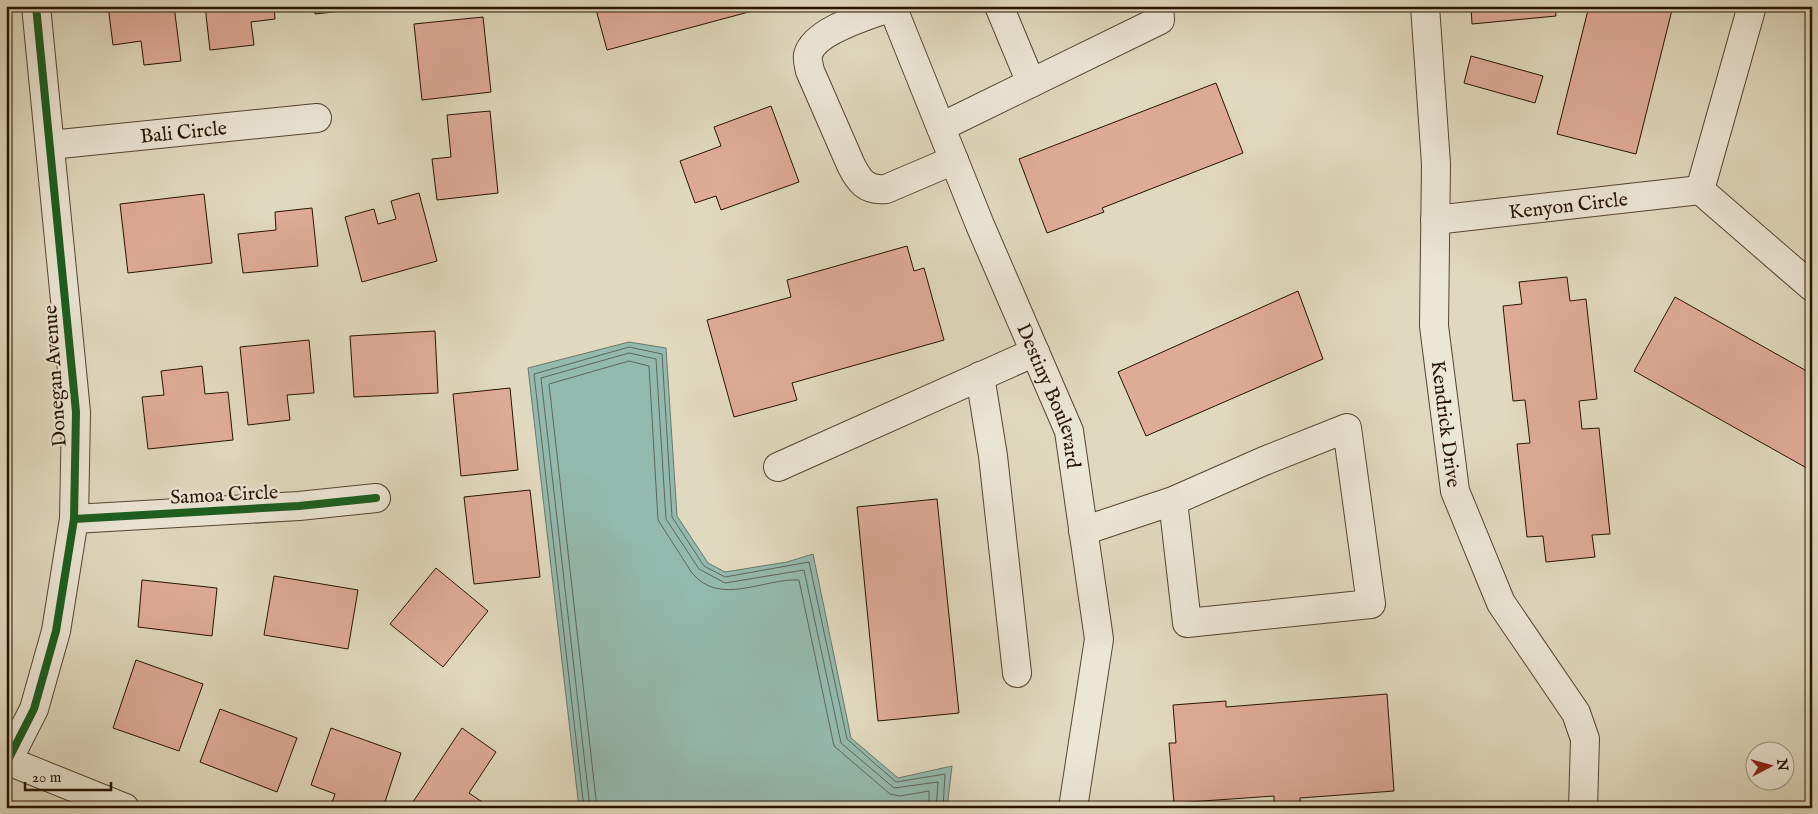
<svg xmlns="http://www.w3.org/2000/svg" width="1818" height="814" viewBox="0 0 1818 814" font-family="'IM FELL English',serif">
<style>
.water{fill:#94baaf;stroke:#687769}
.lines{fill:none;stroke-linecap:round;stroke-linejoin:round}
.shore{stroke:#5e6658;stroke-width:1}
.building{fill:#dfab99;stroke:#271300}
.minor-casing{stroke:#564430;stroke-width:30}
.minor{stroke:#ece6d5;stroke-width:28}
.cycleway-casing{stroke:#ece6d5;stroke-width:11}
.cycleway{stroke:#1b5e20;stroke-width:8}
.labels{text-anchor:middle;stroke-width:4.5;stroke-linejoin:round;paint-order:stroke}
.street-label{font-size:20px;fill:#271300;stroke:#ece6d5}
</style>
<rect width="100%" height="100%" fill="#e1d9bf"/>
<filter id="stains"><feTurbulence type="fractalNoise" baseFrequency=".004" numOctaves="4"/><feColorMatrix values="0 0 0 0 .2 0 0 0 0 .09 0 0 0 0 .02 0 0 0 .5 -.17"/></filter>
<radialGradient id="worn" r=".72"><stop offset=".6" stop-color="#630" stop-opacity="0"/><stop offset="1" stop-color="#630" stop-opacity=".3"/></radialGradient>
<path class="water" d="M 629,342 L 666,348 L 677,516 L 708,563 L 725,572 L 787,562 L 813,554 L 851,738 L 898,778 L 952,766 L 947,808 L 579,808 L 528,368 Z"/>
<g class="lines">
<g class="shore">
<path d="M 584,808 L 534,374 L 629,347 L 662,354 L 672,517 L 704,566 L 725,577 L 809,562 L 847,739 L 896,782 L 945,774 L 943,808"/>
<path d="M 590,808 L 541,378 L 629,353 L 656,359 L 666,519 L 699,569 L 725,583 L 804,570 L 841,743 L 894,788 L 938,782 L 936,808"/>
<path d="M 597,808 L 549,384 L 629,361 L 649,366 L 658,520 L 692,573 C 720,607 764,578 799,580 L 834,746 L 890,794 L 900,796 L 929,791 L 929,808"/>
</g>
</g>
<g class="building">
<path d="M 108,6 L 174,6 L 181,61 L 144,65 L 141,41 L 113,45 Z"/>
<path d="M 205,6 L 274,6 L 275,19 L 251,22 L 254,45 L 210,50 Z"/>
<path d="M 314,6 L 388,6 L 315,14 Z"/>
<path d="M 595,6 L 771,6 L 607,50 Z"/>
<path d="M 1471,6 L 1555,6 L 1556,16 L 1472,24 Z"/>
<path d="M 1589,6 L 1673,6 L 1636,154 L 1557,134 Z"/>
<path d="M 483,17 L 491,92 L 422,100 L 414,24 Z"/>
<path d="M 1471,56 L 1543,76 L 1535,103 L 1464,83 Z"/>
<path d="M 1216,83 L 1243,153 L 1102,208 L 1104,212 L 1047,233 L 1019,159 Z"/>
<path d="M 771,106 L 799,182 L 721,210 L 716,196 L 695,203 L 680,161 L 721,146 L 714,127 Z"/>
<path d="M 490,111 L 498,193 L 437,200 L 432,159 L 451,157 L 447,115 Z"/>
<path d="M 419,193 L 437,261 L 362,282 L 345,217 L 374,209 L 378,224 L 396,219 L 391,201 Z"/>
<path d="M 204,194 L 212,263 L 128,273 L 120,204 Z"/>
<path d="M 312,208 L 318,266 L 243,273 L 238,234 L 276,230 L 275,212 Z"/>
<path d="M 907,246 L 914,271 L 924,268 L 944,340 L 792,383 L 797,400 L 734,417 L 707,320 L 791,297 L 787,280 Z"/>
<path d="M 1567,277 L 1570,301 L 1586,299 L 1597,399 L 1579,401 L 1582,429 L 1599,428 L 1610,534 L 1592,535 L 1595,557 L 1546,562 L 1543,536 L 1527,537 L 1517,444 L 1530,443 L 1525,400 L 1513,401 L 1503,306 L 1522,304 L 1519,282 Z"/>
<path d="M 1298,291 L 1323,359 L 1146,436 L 1118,372 Z"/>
<path d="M 1675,297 L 1812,374 L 1812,471 L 1634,371 Z"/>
<path d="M 435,331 L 438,393 L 354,397 L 350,336 Z"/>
<path d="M 309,340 L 314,393 L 287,395 L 290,420 L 248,425 L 240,347 Z"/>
<path d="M 202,366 L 205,394 L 228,392 L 233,440 L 148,449 L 142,397 L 164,395 L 161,371 Z"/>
<path d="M 510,388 L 518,470 L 461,476 L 453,394 Z"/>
<path d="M 530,490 L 540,577 L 474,584 L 464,497 Z"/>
<path d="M 937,499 L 959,713 L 878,721 L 857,507 Z"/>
<path d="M 436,568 L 488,611 L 443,667 L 390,624 Z"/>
<path d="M 274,576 L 358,590 L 348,649 L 264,635 Z"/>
<path d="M 142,580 L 217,588 L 212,636 L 138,627 Z"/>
<path d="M 136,660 L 203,684 L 179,751 L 113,728 Z"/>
<path d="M 1387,694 L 1394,791 L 1300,798 L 1300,806 L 1274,807 L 1274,796 L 1174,803 L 1169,743 L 1176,743 L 1173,705 L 1226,701 L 1226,707 Z"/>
<path d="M 220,709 L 297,738 L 277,792 L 200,762 Z"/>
<path d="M 331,728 L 401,753 L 383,808 L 330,808 L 335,794 L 311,785 Z"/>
<path d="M 462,728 L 496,752 L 469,793 L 491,808 L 409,808 Z"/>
</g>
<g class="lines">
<g class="minor-casing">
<g id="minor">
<path id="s1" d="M 892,6 L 980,225 L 1069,431 L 1099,639 L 1073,808"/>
<path d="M 999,6 L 1031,83"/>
<path id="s2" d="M 1425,6 L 1436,164 L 1434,326 L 1455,491 L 1501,603 L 1576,713 L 1585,739 L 1583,808"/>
<path d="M 892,7 C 870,15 814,30 808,55 C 807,60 809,66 810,71 L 851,165 C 859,181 866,191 886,189 L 954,160"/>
<path d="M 941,127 L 1160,20 L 1159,6"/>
<path id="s3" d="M 50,145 L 317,118"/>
<path d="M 1700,190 L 1752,6"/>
<path id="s4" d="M 1435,220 L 1700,190 L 1812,287"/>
<path d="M 980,376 L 993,456 L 1017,673"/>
<path d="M 778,467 L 1035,352"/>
<path d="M 74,519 L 299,506 L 376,498"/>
<path d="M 1083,531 L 1173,501 L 1187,623 L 1371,604 L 1347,428 L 1264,461 L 1173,501"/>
<path d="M 6,760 L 125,808"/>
<path d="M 6,764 L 34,709 L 56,631 L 74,519 L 76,412 L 36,6"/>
</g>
</g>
<use href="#minor" class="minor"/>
<g class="cycleway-casing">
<g id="cycleway">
<path d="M 74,519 L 299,506 L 376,498"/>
<path d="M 6,764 L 34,709 L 56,631 L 74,519 L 76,412 L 36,6"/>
</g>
</g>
<use href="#cycleway" class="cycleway"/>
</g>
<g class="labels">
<g class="street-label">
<text dy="7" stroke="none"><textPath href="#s3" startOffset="134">Bali Circle</textPath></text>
<text dy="7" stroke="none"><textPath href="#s4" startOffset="134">Kenyon Circle</textPath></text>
<text transform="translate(54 376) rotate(-94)" y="7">Donegan Avenue</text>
<text dy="7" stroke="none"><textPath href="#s1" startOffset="421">Destiny Boulevard</textPath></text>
<text dy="7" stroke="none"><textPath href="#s2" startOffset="419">Kendrick Drive</textPath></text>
<text transform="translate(224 494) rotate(-3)" y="7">Samoa Circle</text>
</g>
</g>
<rect width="1818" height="814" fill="none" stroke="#e1d9bf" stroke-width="25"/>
<rect x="8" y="8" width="1803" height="799" fill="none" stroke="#271300" stroke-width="2.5"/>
<rect x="12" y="12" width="1793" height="789" fill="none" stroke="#271300"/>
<g transform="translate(1770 766) rotate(84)"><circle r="24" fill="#ece6d5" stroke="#9d9280"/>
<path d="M0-4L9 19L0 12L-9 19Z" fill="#8f2418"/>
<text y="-8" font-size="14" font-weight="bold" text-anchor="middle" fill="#271300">N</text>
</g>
<path d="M25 782v8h86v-8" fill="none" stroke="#271300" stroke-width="2.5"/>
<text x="32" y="782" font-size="15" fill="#271300" stroke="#ece6d5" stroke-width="4" paint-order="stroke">20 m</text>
<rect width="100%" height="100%" filter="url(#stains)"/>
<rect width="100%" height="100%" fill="url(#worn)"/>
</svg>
